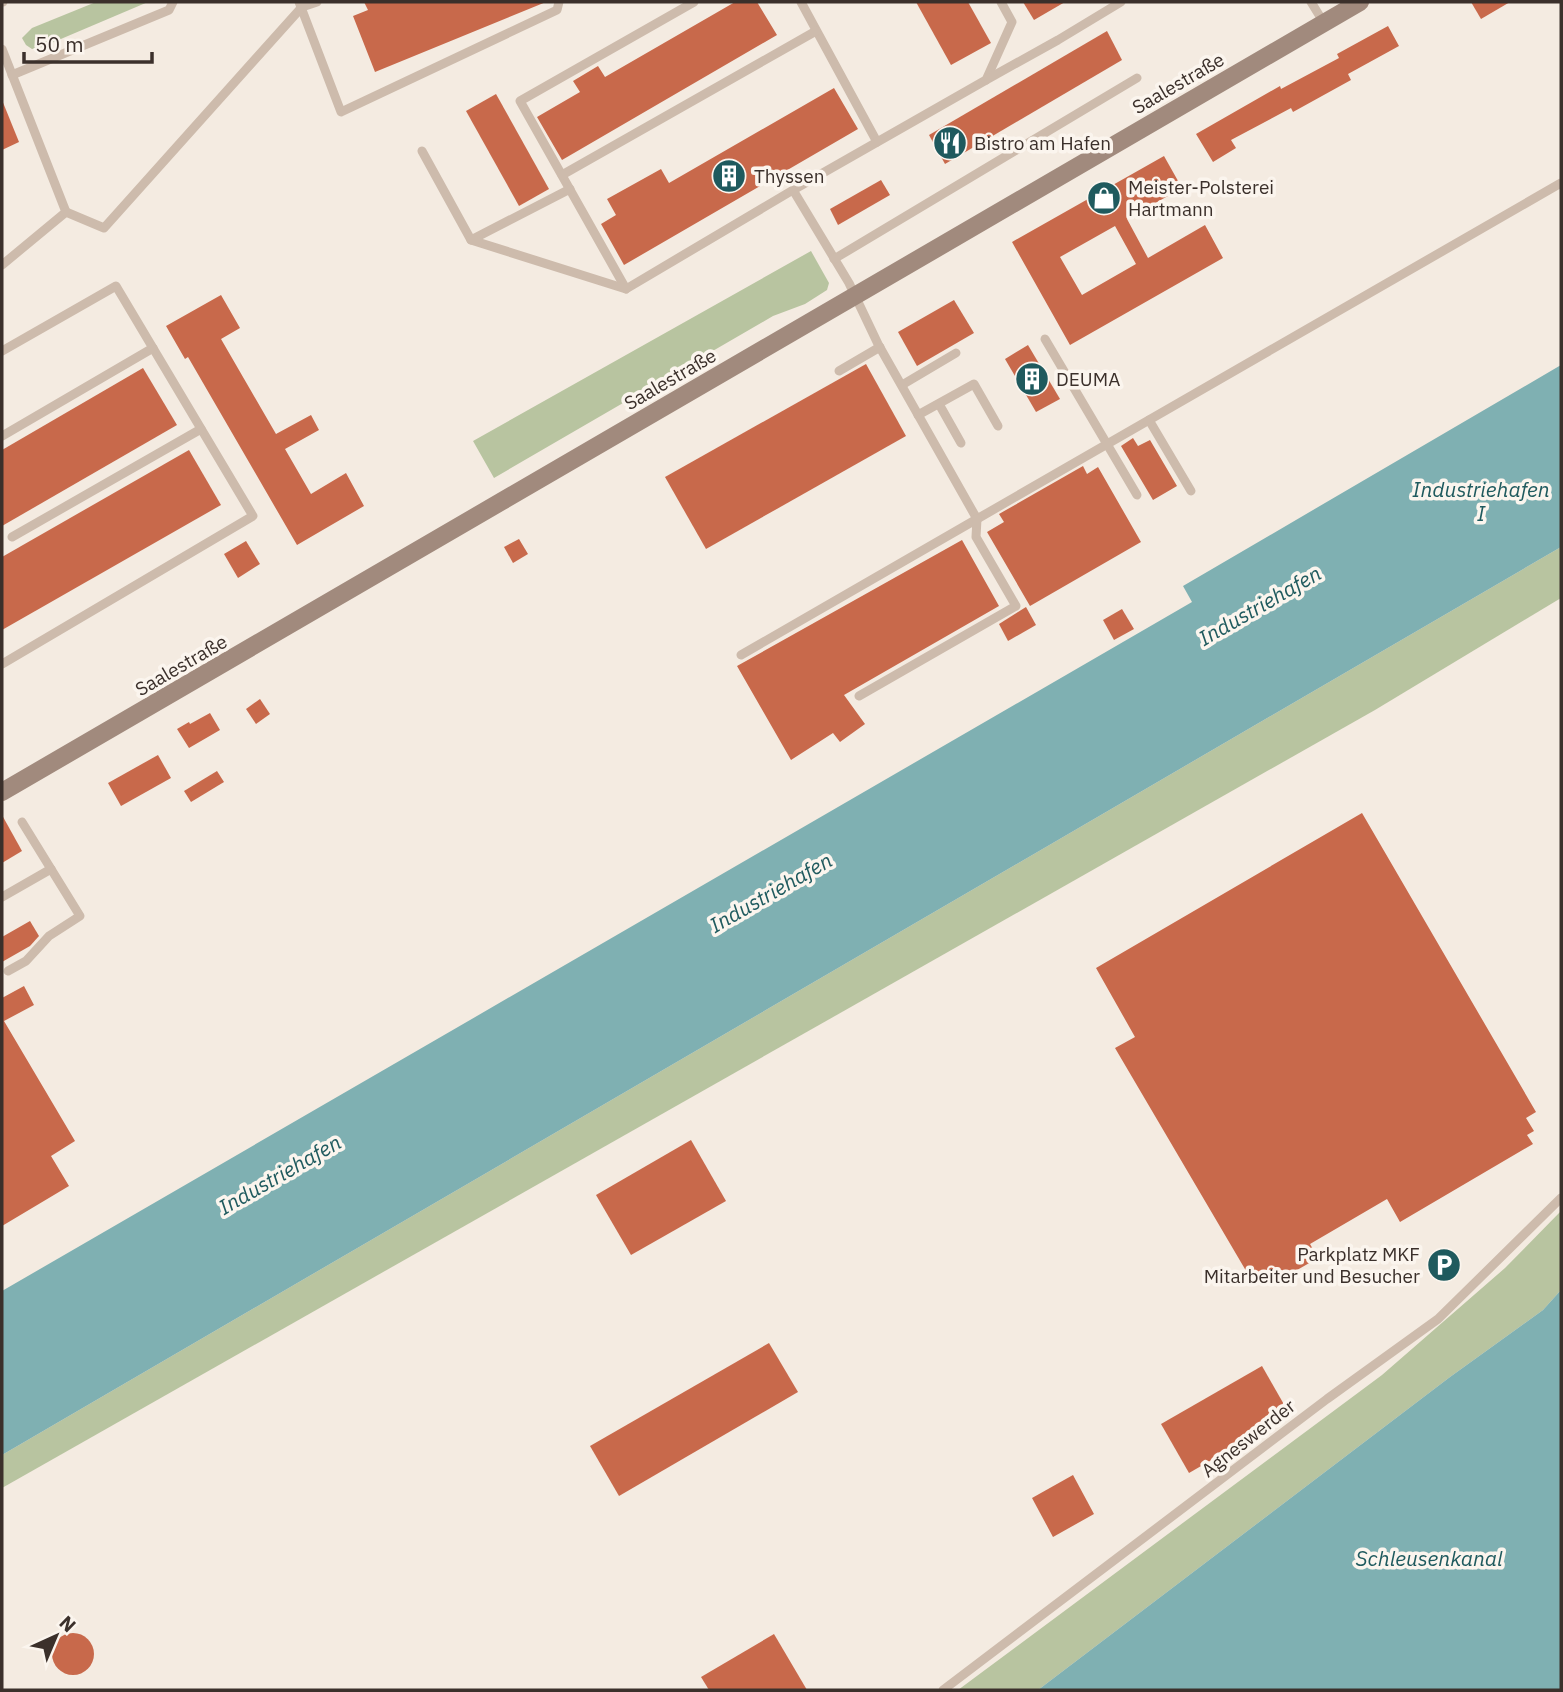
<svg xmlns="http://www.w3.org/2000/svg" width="1563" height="1692" viewBox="0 0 1563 1692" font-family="'IBM Plex Sans',sans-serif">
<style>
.green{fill:#b8c4a0}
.water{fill:#7fb0b2}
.building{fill:#c8694b;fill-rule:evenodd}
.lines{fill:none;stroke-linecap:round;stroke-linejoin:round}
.lane{stroke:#cdbbac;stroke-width:9}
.secondary{stroke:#a18a7d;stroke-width:18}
.labels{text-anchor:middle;stroke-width:7;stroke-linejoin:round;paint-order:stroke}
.street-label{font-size:19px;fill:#3b302b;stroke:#fbf5ee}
.poi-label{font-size:19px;fill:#3b302b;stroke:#fbf5ee;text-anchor:start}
.water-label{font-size:21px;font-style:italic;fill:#1f5a5e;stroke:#fbf5ee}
</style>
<rect width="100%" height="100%" fill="#f4ebe1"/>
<g class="green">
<path d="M 96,2 L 148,2 L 42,47 L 32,49 L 26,45 L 22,38 L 32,28 Z"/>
<path d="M 811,251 L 829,283 L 827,290 L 805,304 L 773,316 L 494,478 L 473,441 Z"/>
<path d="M 1561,547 L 1561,598 L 1375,710 L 2,1488 L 2,1455 Z"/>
<path d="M 1561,1211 L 1561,1290 L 1543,1310 L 1450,1377 L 1038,1690 L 958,1690 L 1382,1375 L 1505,1268 Z"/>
</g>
<g class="water">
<path d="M 1561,365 L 1561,547 L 2,1455 L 2,1291 L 1192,602 L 1183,586 Z"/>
<path d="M 1561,1290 L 1561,1690 L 1038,1690 L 1450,1377 L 1543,1310 Z"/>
</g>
<g class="building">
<path d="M 364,2 L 546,2 L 375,72 L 353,16 L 368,10 Z"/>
<path d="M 735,2 L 757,2 L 777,35 L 562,160 L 537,117 L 580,92 L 573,81 L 598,66 L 605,77 Z"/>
<path d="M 916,2 L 968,2 L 991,43 L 951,65 Z"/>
<path d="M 1023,2 L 1065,2 L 1034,20 Z"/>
<path d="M 1471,2 L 1510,2 L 1481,19 Z"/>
<path d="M 1388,26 L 1399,46 L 1348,74 L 1351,80 L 1293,112 L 1291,108 L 1231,140 L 1236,148 L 1213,162 L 1196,134 L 1280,86 L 1281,89 L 1339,58 L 1337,54 Z"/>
<path d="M 1107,31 L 1122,60 L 945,164 L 929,135 Z"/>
<path d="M 834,88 L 858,129 L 624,265 L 601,224 L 616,215 L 607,199 L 661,169 L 669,183 Z"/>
<path d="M 496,94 L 549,189 L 519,206 L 466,111 Z"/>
<path d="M 2,100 L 19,142 L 2,150 Z"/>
<path d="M 1164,156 L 1182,188 L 1127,219 L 1148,258 L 1205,225 L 1223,258 L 1070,345 L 1012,242 ZM 1115,226 L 1136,264 L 1082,295 L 1060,257 Z"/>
<path d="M 881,180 L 890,195 L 838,225 L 830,209 Z"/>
<path d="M 221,295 L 240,328 L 221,339 L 276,434 L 311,415 L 319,430 L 285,449 L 311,494 L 346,473 L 364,506 L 297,545 L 188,357 L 185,359 L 166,326 Z"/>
<path d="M 954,300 L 974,333 L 917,366 L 898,332 Z"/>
<path d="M 1028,345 L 1060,399 L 1036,412 L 1005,359 Z"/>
<path d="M 866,364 L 906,436 L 706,549 L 665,477 Z"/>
<path d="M 143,368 L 177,425 L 2,526 L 2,450 Z"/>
<path d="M 1133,438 L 1138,446 L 1150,440 L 1177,486 L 1153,500 L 1121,446 Z"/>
<path d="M 189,450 L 221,505 L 2,630 L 2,557 Z"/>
<path d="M 1083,466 L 1087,474 L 1098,467 L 1141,542 L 1030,606 L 987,532 L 1004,522 L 999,514 Z"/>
<path d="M 519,539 L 528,554 L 513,563 L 504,547 Z"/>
<path d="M 962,540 L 999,606 L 844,695 L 865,724 L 840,742 L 833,733 L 791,760 L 737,666 Z"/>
<path d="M 246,541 L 260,564 L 238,578 L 224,554 Z"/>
<path d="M 1026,607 L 1036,625 L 1008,641 L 999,624 Z"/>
<path d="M 1122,609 L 1134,629 L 1114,640 L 1103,620 Z"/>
<path d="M 260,699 L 270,714 L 256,724 L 246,709 Z"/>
<path d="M 210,713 L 220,730 L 189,748 L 177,729 L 189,722 L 190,724 Z"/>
<path d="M 158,755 L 171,778 L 121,806 L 108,783 Z"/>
<path d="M 217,771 L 224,782 L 191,802 L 184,791 Z"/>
<path d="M 1362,813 L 1536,1112 L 1526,1118 L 1534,1131 L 1527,1135 L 1533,1144 L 1400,1222 L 1387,1199 L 1310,1244 L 1318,1258 L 1278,1281 L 1271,1270 L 1252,1281 L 1115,1048 L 1135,1037 L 1096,968 Z"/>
<path d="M 2,815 L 22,851 L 2,863 Z"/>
<path d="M 30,921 L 39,936 L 30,946 L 2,962 L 2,937 Z"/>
<path d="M 24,986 L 34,1005 L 4,1021 L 75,1141 L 51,1156 L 69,1186 L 2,1226 L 2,998 Z"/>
<path d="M 691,1140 L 726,1201 L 631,1255 L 596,1195 Z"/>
<path d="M 769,1343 L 798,1392 L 619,1496 L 590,1446 Z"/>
<path d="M 1262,1366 L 1290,1415 L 1189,1473 L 1161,1424 Z"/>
<path d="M 1073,1475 L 1094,1514 L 1053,1537 L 1032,1498 Z"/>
<circle cx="73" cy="1654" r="21"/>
<path d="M 774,1634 L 807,1690 L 709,1690 L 701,1677 Z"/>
</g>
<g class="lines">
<g class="lane">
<path d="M 2,2 L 3,2"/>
<path d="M 299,2 L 341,112 L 557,10 L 559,2"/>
<path d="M 694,2 L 520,101 L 626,289 L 793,190"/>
<path d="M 801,2 L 877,142"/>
<path d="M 1001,2 L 1012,22 L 986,80 L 793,190 L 849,283 L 878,344 L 977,519 L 1561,183"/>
<path d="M 1311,2 L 1324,23"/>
<path d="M 2,49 L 66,212 L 2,265"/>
<path d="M 12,75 L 169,10 L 173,2"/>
<path d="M 986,80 L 1058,40 L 1121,2"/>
<path d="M 422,151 L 471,240 L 570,189"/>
<path d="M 562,175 L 816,31"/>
<path d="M 66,212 L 104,228 L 302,7 L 317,2"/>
<path d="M 471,240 L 626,289"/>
<path d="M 834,259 L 1137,78"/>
<path d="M 1045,339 L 1137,495"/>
<path d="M 2,351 L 116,286 L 253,516 L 2,664"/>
<path d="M 839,371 L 880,347"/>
<path d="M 902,385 L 956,353"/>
<path d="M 939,404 L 961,443"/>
<path d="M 918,415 L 974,384 L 998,426"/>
<path d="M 1149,420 L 1191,491"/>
<path d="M 2,436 L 153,348"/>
<path d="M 12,537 L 201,429"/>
<path d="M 741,655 L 977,519"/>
<path d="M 859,696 L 1016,606 L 976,537 L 977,519"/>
<path d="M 2,897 L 51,869"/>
<path d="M 8,971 L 26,961 L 49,936 L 80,916 L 22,822"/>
<path d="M 943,1690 L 1327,1399 L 1438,1319 L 1561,1198"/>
</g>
<path class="secondary" d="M 2,792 L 1360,2"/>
</g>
<defs>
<g id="restaurant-disc" transform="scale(1.75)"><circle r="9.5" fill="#1f5a5e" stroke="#fbf5ee"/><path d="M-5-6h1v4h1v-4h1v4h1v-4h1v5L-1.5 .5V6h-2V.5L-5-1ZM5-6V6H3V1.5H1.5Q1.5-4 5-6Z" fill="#fff"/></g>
<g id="building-disc" transform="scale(1.75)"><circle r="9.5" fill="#1f5a5e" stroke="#fbf5ee"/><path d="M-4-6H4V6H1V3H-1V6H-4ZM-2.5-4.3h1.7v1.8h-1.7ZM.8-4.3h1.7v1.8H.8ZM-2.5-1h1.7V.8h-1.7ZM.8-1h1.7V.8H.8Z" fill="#fff"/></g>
<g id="shop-disc" transform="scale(1.75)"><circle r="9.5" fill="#1f5a5e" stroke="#fbf5ee"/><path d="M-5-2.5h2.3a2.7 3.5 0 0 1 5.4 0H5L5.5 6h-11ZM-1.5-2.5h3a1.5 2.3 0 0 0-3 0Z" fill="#fff"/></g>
<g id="parking-disc" transform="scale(1.75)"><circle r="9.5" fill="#1f5a5e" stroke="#fbf5ee"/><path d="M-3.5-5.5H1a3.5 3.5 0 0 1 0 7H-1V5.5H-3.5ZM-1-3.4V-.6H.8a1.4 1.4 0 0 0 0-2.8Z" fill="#fff"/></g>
</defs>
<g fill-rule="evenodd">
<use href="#restaurant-disc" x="950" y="143"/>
<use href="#building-disc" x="729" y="176"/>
<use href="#shop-disc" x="1104" y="198"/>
<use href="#building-disc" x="1032" y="379"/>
<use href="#parking-disc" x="1444" y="1265"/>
</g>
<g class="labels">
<g class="street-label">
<text transform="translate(1178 83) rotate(-30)" y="7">Saalestraße</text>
<text transform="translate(670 379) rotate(-30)" y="7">Saalestraße</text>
<text transform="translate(181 665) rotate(-30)" y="7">Saalestraße</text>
<text transform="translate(1248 1438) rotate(-38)" y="7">Agneswerder</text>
</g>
<g class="poi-label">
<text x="974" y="150">Bistro am Hafen</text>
<text x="754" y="183">Thyssen</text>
<text x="1128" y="194">Meister-Polsterei<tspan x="1128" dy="22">Hartmann</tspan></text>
<text x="1056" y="386">DEUMA</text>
<text x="1420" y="1261" text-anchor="end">Parkplatz MKF<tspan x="1420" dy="22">Mitarbeiter und Besucher</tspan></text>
</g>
<g class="water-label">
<text x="1481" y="497">Industriehafen<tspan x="1481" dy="24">I</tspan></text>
<text transform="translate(1260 606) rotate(-30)" y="7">Industriehafen</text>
<text transform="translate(771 893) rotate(-30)" y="7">Industriehafen</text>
<text transform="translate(280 1175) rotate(-30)" y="7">Industriehafen</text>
<text x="1429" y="1566">Schleusenkanal</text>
</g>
</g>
<rect width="1563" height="1692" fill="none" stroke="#3b302b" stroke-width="7"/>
<g transform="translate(56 1636) rotate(44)" stroke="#fbf5ee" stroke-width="5" paint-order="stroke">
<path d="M0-5L12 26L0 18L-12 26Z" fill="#3b302b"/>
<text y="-10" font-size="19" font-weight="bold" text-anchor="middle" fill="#3b302b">N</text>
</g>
<path d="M24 52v10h128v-10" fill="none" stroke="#3b302b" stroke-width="3.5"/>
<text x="35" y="52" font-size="21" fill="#3b302b" stroke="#fbf5ee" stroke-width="5" paint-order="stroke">50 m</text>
</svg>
